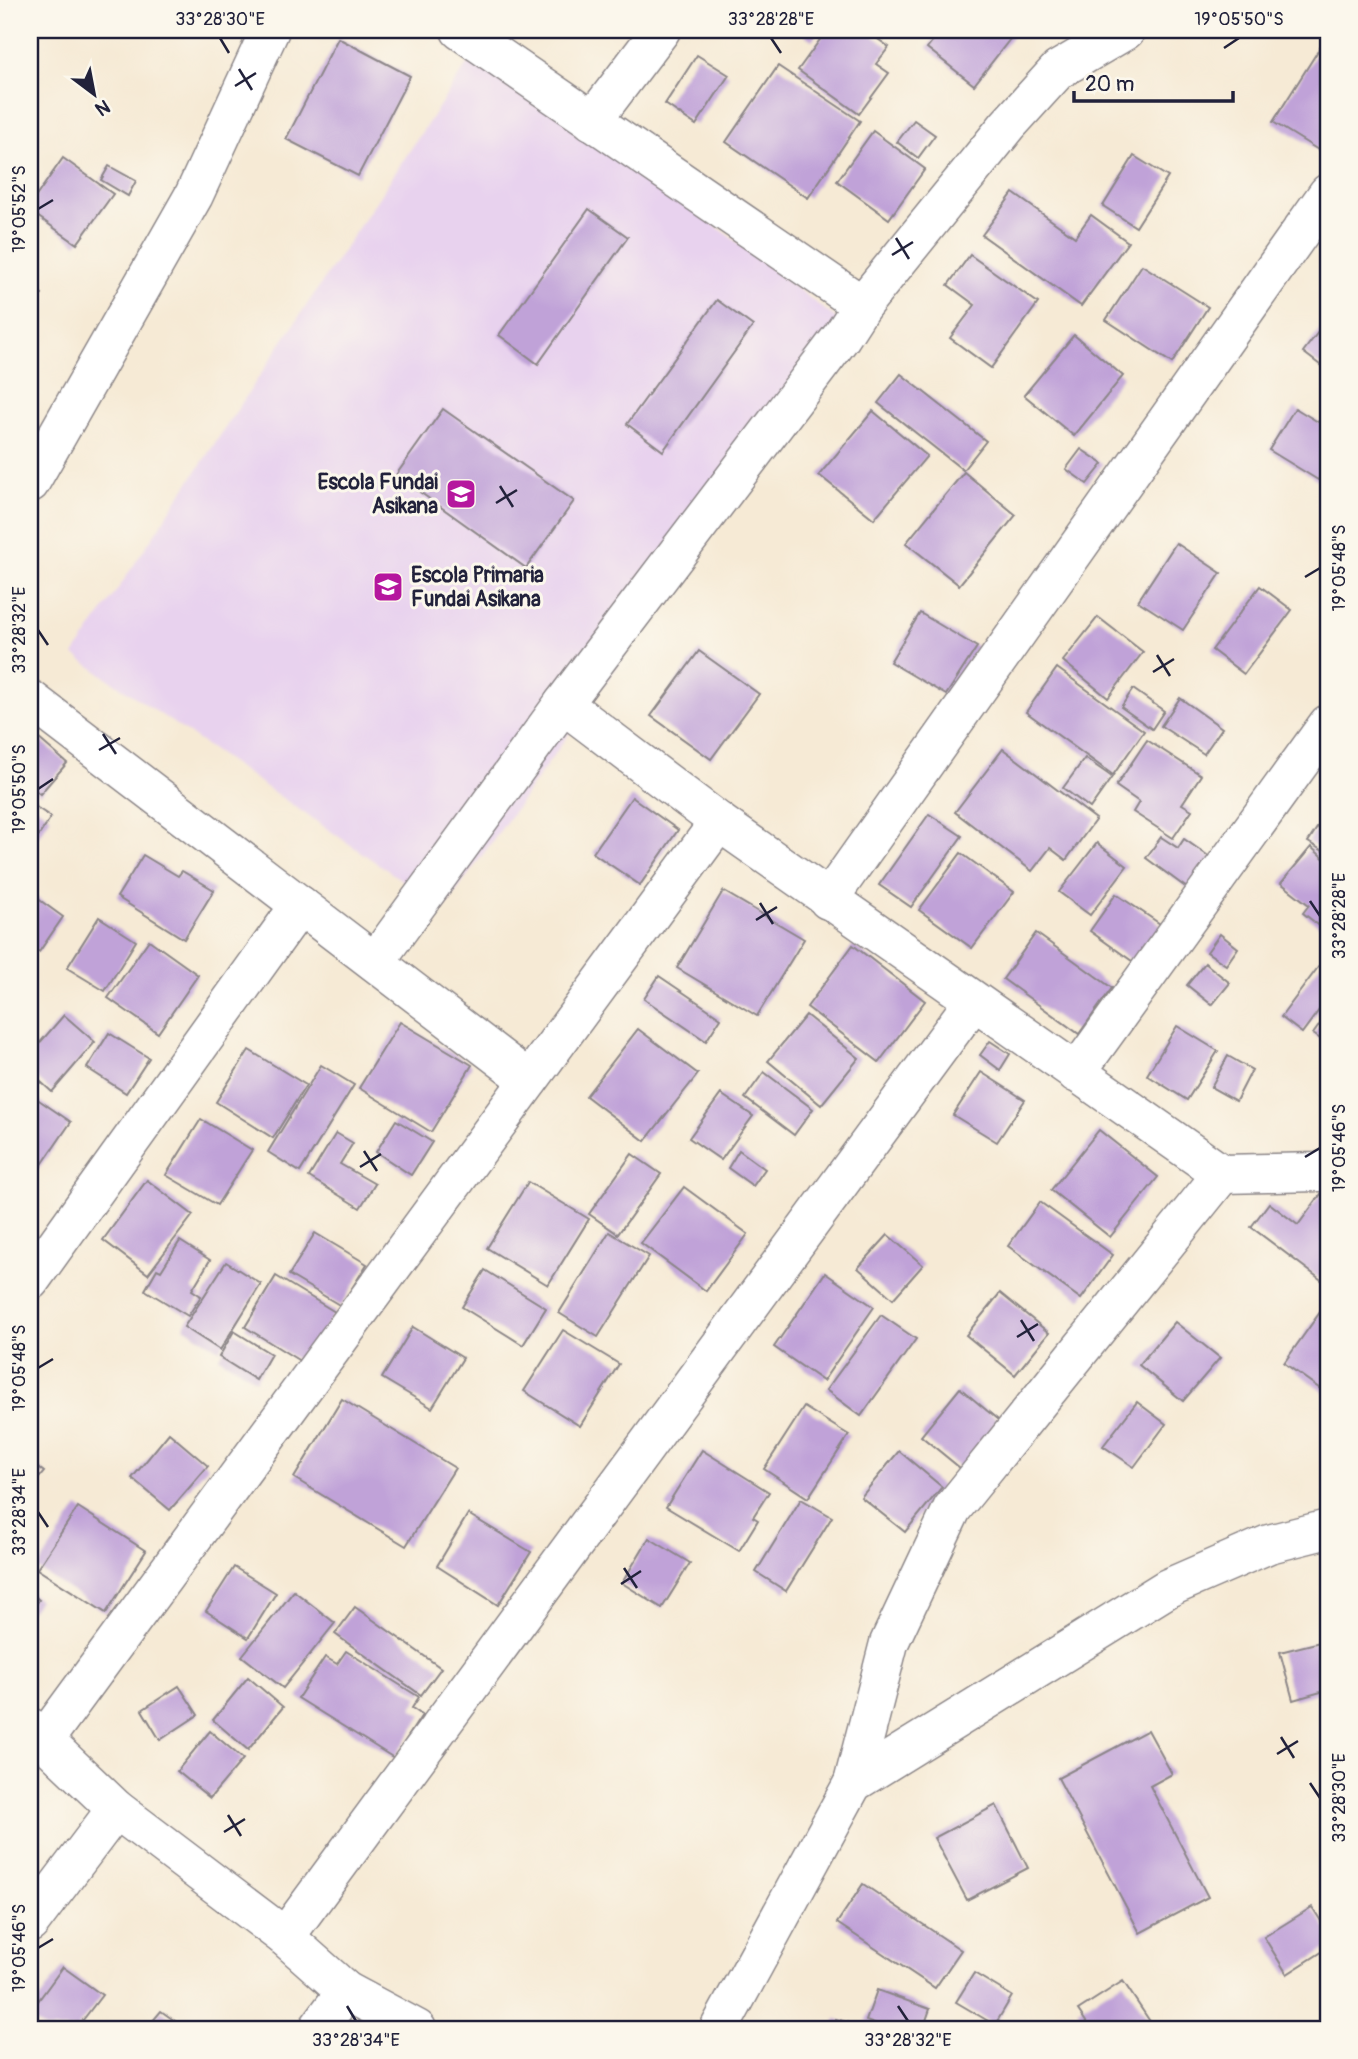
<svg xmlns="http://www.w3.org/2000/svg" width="1358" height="2059" viewBox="0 0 1358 2059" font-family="Pangolin,sans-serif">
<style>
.built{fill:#e8d2ee}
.building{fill:#c0a2d8}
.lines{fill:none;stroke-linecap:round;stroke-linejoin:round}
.street-casing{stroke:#8c8688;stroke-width:41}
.street{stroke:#fff;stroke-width:38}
.ticks{fill:none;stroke:#22223b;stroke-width:2.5}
.labels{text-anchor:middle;stroke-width:6;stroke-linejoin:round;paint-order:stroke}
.poi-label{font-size:21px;font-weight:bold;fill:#22223b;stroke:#fbf7ec;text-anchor:end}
.neatline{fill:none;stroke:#22223b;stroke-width:2.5}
.ticks-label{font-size:18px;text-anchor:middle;fill:#22223b}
</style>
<rect width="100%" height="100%" fill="#fbf7ec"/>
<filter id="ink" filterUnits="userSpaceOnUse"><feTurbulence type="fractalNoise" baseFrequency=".0143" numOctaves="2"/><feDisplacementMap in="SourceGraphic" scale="14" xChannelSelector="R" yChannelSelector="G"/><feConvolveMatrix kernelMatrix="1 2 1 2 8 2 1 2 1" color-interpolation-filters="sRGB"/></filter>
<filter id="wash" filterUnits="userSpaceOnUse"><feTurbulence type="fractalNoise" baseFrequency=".00686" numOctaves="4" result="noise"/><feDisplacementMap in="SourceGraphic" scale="28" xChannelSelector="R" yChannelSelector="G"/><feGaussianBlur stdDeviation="1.57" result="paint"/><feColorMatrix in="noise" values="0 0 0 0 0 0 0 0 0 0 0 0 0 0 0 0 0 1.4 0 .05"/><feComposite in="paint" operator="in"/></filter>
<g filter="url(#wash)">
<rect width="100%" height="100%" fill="#f6ead5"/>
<path class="built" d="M 480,45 L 855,333 L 444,909 L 74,655 Z"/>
<g id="blocks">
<g class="building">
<path d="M 798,30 L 820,30 L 812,40 Z"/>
<path d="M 827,30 L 865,30 L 889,47 L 876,64 L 889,73 L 859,114 L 798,70 Z"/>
<path d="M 941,30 L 1017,30 L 974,85 L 927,48 Z"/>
<path d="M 1328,35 L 1328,156 L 1273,122 Z"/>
<path d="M 338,38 L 410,76 L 358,176 L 286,139 Z"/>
<path d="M 697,55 L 729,75 L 696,125 L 665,104 Z"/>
<path d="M 778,66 L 860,121 L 808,198 L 726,142 Z"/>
<path d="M 914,120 L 935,135 L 918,158 L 897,142 Z"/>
<path d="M 873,131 L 925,169 L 889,219 L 837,181 Z"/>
<path d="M 1134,156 L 1168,177 L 1136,227 L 1103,206 Z"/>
<path d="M 63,158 L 113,194 L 77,244 L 30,211 L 30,205 Z"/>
<path d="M 109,166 L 136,181 L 128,196 L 101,180 Z"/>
<path d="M 1013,193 L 1075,237 L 1091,215 L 1128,242 L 1081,306 L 982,235 Z"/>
<path d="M 589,209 L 628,237 L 538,364 L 499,335 Z"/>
<path d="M 970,255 L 1038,303 L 991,368 L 950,338 L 975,305 L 948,285 Z"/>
<path d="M 1142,265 L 1208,307 L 1172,363 L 1106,320 Z"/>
<path d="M 30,285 L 42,294 L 30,311 Z"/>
<path d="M 717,300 L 753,326 L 663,451 L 627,424 Z"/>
<path d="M 1328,319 L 1328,371 L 1303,352 Z"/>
<path d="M 1074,335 L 1123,376 L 1074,436 L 1024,395 Z"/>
<path d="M 901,374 L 986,441 L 963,470 L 878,403 Z"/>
<path d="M 1295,408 L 1328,428 L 1328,464 L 1318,480 L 1269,450 Z"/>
<path d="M 443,409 L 574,501 L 526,568 L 396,475 Z"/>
<path d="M 873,411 L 927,456 L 874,519 L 819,475 Z"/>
<path d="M 1081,449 L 1103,464 L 1087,484 L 1066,469 Z"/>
<path d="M 964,472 L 1016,515 L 959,585 L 906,543 Z"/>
<path d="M 1176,543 L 1221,573 L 1183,630 L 1138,601 Z"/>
<path d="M 1260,586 L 1292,610 L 1244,674 L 1212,650 Z"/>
<path d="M 920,613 L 977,647 L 946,695 L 890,662 Z"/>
<path d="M 1098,617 L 1143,652 L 1108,698 L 1063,661 Z"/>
<path d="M 699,651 L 759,694 L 711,759 L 651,716 Z"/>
<path d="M 1057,668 L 1144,731 L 1113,775 L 1026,712 Z"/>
<path d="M 1133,689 L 1164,711 L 1152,729 L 1121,707 Z"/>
<path d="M 1180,698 L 1222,728 L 1204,754 L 1161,726 Z"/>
<path d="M 30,731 L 67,763 L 40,794 L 30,786 Z"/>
<path d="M 1147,740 L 1201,775 L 1182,804 L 1192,810 L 1173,838 L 1133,812 L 1139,802 L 1116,786 Z"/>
<path d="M 1003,749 L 1096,819 L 1066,860 L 1050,848 L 1032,871 L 955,812 Z"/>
<path d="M 1085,758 L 1112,777 L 1090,808 L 1063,788 Z"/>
<path d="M 632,797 L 678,830 L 640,885 L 593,853 Z"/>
<path d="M 30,803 L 51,817 L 30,849 Z"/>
<path d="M 929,814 L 962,836 L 911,907 L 879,885 Z"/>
<path d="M 1326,814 L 1328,816 L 1328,854 L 1308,842 Z"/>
<path d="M 1161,837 L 1178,848 L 1184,839 L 1214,860 L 1191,891 L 1146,858 Z"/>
<path d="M 1097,843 L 1127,866 L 1090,915 L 1059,892 Z"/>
<path d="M 1311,847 L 1328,862 L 1328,928 L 1326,931 L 1303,913 L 1309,905 L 1281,883 Z"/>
<path d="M 961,853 L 1014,892 L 972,948 L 919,910 Z"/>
<path d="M 143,855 L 178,876 L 182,871 L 214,890 L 184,939 L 117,897 Z"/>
<path d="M 723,891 L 804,939 L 757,1016 L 677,968 Z"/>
<path d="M 30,893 L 63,917 L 39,952 L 30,945 Z"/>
<path d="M 1116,894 L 1166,928 L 1139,966 L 1090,931 Z"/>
<path d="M 99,917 L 136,941 L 105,991 L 67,968 Z"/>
<path d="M 1036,933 L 1112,988 L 1079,1034 L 1003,979 Z"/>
<path d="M 1220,934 L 1238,948 L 1226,965 L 1207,952 Z"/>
<path d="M 149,940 L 198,975 L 158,1033 L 108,998 Z"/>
<path d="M 853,945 L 925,1001 L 879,1062 L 807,1007 Z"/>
<path d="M 1328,954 L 1328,998 L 1302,1033 L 1281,1017 Z"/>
<path d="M 1205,963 L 1230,983 L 1212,1005 L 1187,985 Z"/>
<path d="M 659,976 L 721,1018 L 706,1041 L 644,999 Z"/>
<path d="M 1328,1013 L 1328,1044 L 1313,1034 Z"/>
<path d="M 64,1015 L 95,1042 L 52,1092 L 30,1072 L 30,1054 Z"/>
<path d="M 806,1015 L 859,1058 L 821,1105 L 768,1061 Z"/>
<path d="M 400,1022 L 472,1065 L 431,1132 L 359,1088 Z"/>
<path d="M 1177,1026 L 1218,1051 L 1187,1100 L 1147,1075 Z"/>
<path d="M 638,1029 L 698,1074 L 645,1141 L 586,1096 Z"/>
<path d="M 109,1033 L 149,1058 L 126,1093 L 87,1068 Z"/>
<path d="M 990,1041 L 1010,1054 L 1000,1070 L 980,1055 Z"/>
<path d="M 249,1050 L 306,1085 L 273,1138 L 216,1102 Z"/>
<path d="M 1228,1056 L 1252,1070 L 1236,1101 L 1211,1087 Z"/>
<path d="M 321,1065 L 354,1085 L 300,1172 L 268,1152 Z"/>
<path d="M 764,1072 L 813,1109 L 794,1135 L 745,1098 Z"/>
<path d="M 981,1072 L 1025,1100 L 997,1142 L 953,1115 Z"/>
<path d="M 30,1094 L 71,1122 L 32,1179 L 30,1177 Z"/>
<path d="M 721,1094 L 753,1116 L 721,1160 L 689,1138 Z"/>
<path d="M 201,1119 L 252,1150 L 217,1205 L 166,1175 Z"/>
<path d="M 396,1120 L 432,1142 L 411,1175 L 376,1152 Z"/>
<path d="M 1099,1130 L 1158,1177 L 1110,1237 L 1051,1190 Z"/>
<path d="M 336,1133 L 353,1143 L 340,1164 L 375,1184 L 360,1208 L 309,1177 Z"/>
<path d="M 739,1150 L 765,1169 L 753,1186 L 728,1168 Z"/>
<path d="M 632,1154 L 661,1174 L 618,1234 L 589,1214 Z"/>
<path d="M 147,1180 L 193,1215 L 148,1274 L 103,1240 Z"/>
<path d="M 528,1182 L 589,1219 L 548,1285 L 487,1248 Z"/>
<path d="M 684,1187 L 748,1234 L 706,1291 L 641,1243 Z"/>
<path d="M 1321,1194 L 1328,1199 L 1328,1285 L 1251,1227 L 1269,1203 L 1298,1225 Z"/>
<path d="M 1040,1202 L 1113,1255 L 1081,1299 L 1008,1246 Z"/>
<path d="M 609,1232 L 649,1256 L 598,1337 L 559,1313 Z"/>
<path d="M 315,1233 L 367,1264 L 341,1306 L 289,1275 Z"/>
<path d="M 888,1235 L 923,1265 L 893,1299 L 858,1268 Z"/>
<path d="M 180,1241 L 210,1260 L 192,1290 L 201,1296 L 188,1316 L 145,1290 L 157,1269 L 161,1271 Z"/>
<path d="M 226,1262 L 261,1284 L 220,1350 L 184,1327 Z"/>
<path d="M 485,1270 L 546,1308 L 523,1345 L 462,1307 Z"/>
<path d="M 825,1273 L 874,1307 L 823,1381 L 774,1347 Z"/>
<path d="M 276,1276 L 335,1312 L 303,1363 L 245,1327 Z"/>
<path d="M 1000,1293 L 1049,1333 L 1015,1375 L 966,1335 Z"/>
<path d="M 1328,1301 L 1328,1390 L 1326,1393 L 1284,1363 Z"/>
<path d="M 881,1315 L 916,1339 L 861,1416 L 826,1390 Z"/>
<path d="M 1175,1322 L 1220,1358 L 1183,1401 L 1139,1365 Z"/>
<path d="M 413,1327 L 463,1358 L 432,1408 L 382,1378 Z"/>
<path d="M 563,1330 L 619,1364 L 580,1426 L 524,1391 Z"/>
<path d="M 234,1331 L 271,1354 L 256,1380 L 219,1357 Z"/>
<path d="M 960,1388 L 1004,1425 L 965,1472 L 921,1436 Z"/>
<path d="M 342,1399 L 455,1468 L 406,1546 L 294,1478 Z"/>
<path d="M 1137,1402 L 1166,1424 L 1134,1467 L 1103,1446 Z"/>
<path d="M 804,1407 L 849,1435 L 808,1498 L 764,1469 Z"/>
<path d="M 169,1433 L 208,1466 L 170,1510 L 132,1478 Z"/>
<path d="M 702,1450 L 769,1492 L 753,1517 L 758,1520 L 739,1551 L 666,1507 Z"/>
<path d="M 899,1451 L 942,1487 L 905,1532 L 861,1497 Z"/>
<path d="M 30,1461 L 44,1472 L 30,1489 Z"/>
<path d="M 801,1499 L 832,1517 L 786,1591 L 756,1572 Z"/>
<path d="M 78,1507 L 146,1551 L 106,1613 L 37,1569 Z"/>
<path d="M 468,1514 L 531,1552 L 498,1605 L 437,1566 Z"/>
<path d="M 649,1538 L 690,1563 L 662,1608 L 622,1583 Z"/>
<path d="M 234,1567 L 276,1593 L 248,1638 L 206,1611 Z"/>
<path d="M 294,1591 L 335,1623 L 283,1688 L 242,1656 Z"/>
<path d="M 30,1592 L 39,1600 L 30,1612 Z"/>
<path d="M 355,1607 L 441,1668 L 421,1695 L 335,1634 Z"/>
<path d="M 1328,1640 L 1328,1690 L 1293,1700 L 1280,1652 Z"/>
<path d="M 346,1651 L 419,1697 L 412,1708 L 422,1715 L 394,1758 L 298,1698 L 325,1657 L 337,1664 Z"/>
<path d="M 248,1677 L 283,1707 L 248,1750 L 213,1720 Z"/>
<path d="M 179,1686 L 198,1715 L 160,1740 L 142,1710 Z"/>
<path d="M 1148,1730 L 1172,1774 L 1150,1786 L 1208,1897 L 1140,1933 L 1058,1778 Z"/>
<path d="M 210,1731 L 243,1759 L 210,1798 L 177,1771 Z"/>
<path d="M 996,1805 L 1028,1868 L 967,1900 L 934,1838 Z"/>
<path d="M 863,1884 L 961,1950 L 935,1988 L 837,1923 Z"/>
<path d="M 1312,1907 L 1328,1932 L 1328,1948 L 1287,1974 L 1264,1937 Z"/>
<path d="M 63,1967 L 102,1995 L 76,2029 L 44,2029 L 30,2019 L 30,2012 Z"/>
<path d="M 974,1973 L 1012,1996 L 995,2025 L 956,2002 Z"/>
<path d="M 1123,1981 L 1155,2029 L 1091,2029 L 1078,2010 Z"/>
<path d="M 877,1990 L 930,2009 L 923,2029 L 888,2029 L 866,2021 Z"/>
<path d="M 161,2011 L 186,2029 L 146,2029 Z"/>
<path d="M 836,2019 L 868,2029 L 832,2029 Z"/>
</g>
</g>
</g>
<g filter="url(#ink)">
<use href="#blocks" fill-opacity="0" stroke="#8c8688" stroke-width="2"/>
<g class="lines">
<g class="street-casing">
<g id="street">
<path d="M 460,30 L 862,305 L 842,336 L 563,704 L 719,822 L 1222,1174 L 1319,1172 L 1328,1168"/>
<path d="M 592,121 L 661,30"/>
<path d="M 862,305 L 1008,125 L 1058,70 L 1126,30"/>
<path d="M 30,483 L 194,195 L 270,30"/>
<path d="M 30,699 L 529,1080"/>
<path d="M 828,900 L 1328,193"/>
<path d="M 375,962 L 563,704"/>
<path d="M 1076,1073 L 1328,724"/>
<path d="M 30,1281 L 300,905"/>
<path d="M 30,1727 L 116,1809 L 285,1937 L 346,1991 L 417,2029"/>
<path d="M 44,1740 L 719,822"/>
<path d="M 853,1783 L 889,1643 L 952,1509 L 1222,1174"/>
<path d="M 30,1923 L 116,1809"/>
<path d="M 285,1937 L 973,1002"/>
<path d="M 318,2029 L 346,1991"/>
<path d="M 719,2029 L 853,1783 L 1168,1588 L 1269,1544 L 1328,1529"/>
</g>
</g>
<use href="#street" class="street"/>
</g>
</g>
<path class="ticks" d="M 220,38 L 229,53M 771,38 L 781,53M 1224,48 L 1239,38M 239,69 L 252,90M 235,86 L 256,73M 38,209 L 53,200M 896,238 L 909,259M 892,255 L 913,242M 500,486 L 513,507M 496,503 L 517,490M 1305,577 L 1320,568M 38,630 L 48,645M 1157,655 L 1170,676M 1153,672 L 1174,659M 103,734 L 116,754M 99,750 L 120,738M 38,789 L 53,779M 1310,901 L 1320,916M 760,903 L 773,924M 756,920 L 777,907M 364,1151 L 377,1171M 1305,1157 L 1320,1148M 360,1167 L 381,1154M 1021,1320 L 1034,1341M 1017,1337 L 1038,1324M 38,1368 L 53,1359M 38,1512 L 48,1527M 624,1568 L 637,1588M 621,1584 L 641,1571M 1281,1737 L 1294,1758M 1277,1754 L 1298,1741M 1310,1783 L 1320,1798M 228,1815 L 241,1836M 224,1832 L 245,1819M 38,1948 L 53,1939M 347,2006 L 356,2021M 898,2006 L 908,2021"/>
<defs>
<g id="school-square" transform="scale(1.575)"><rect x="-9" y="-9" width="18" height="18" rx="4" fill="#b5179e" stroke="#fbf7ec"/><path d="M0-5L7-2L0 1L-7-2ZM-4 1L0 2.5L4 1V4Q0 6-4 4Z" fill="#fff"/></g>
</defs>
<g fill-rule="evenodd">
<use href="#school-square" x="461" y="494"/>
<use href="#school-square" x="388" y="587"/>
</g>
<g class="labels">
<g class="poi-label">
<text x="438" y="489">Escola Fundai<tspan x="438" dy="24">Asikana</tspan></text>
<text x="411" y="582" text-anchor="start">Escola Primaria<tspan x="411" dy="24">Fundai Asikana</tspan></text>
</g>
</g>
<rect width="1358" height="2059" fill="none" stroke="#fbf7ec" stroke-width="77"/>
<g transform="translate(94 94) rotate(148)" stroke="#fbf7ec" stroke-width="5" paint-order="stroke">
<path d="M0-5L12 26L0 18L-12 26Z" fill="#22223b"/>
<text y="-10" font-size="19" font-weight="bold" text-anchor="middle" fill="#22223b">N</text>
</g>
<path d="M1074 91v10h159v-10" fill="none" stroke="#22223b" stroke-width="3.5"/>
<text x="1085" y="91" font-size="21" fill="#22223b" stroke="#fbf7ec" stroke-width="5" paint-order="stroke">20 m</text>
<rect x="38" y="38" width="1282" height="1983" class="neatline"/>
<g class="ticks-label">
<text x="220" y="25">33°28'30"E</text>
<text x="771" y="25">33°28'28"E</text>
<text x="1239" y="25">19°05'50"S</text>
<text transform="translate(19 209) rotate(-90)" y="6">19°05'52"S</text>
<text transform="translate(1339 568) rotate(-90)" y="6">19°05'48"S</text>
<text transform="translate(19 630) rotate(-90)" y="6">33°28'32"E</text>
<text transform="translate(19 789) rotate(-90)" y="6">19°05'50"S</text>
<text transform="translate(1339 916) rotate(-90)" y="6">33°28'28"E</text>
<text transform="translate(1339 1148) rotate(-90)" y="6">19°05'46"S</text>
<text transform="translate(19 1368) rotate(-90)" y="6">19°05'48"S</text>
<text transform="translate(19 1512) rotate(-90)" y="6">33°28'34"E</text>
<text transform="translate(1339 1798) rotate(-90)" y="6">33°28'30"E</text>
<text transform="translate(19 1948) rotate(-90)" y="6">19°05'46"S</text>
<text x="356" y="2046">33°28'34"E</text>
<text x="908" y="2046">33°28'32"E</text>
</g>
</svg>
